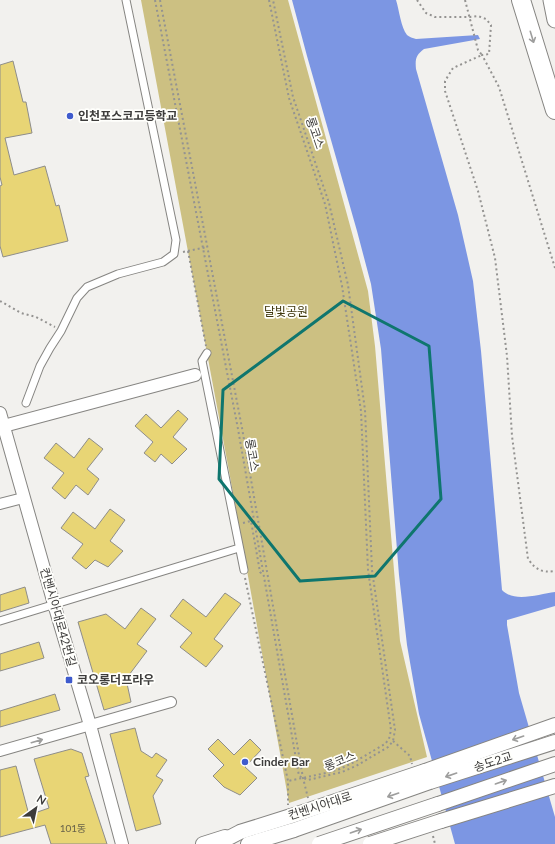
<svg xmlns="http://www.w3.org/2000/svg" width="555" height="844" viewBox="0 0 555 844" font-family="Lato,'Noto Sans KR',sans-serif">
<style>
.green{fill:#ccc082}
.water{fill:#7c96e3}
.building{fill:#e8d575;stroke:#8e8d8a}
.lines{fill:none;stroke-linecap:round;stroke-linejoin:round}
.pedestrian-casing{stroke:#868582;stroke-width:9}
.minor-casing{stroke:#868582;stroke-width:12}
.tertiary-casing{stroke:#868582;stroke-width:14}
.secondary-casing{stroke:#868582;stroke-width:16}
.primary-casing{stroke:#868582;stroke-width:17}
.motorway-casing{stroke:#868582;stroke-width:20}
.path{stroke:#949391;stroke-width:2;stroke-dasharray:2 3;stroke-linecap:butt}
.pedestrian{stroke:#fff;stroke-width:7}
.minor{stroke:#fff;stroke-width:10}
.tertiary{stroke:#fff;stroke-width:12}
.secondary{stroke:#fff;stroke-width:14}
.primary{stroke:#fff;stroke-width:15}
.motorway{stroke:#fff;stroke-width:18}
.secondary-bridge-casing{stroke:#868582;stroke-width:16;stroke-linecap:butt}
.secondary-bridge{stroke:#fff;stroke-width:14}
.oneway{stroke:#9e9e9d}
.marked{fill:none;stroke:#0f766e;stroke-width:3;stroke-linejoin:round}
.poi-dot{fill:#3f5bcd;stroke:#fffffc;stroke-width:1.5}
.labels{text-anchor:middle;stroke-width:3.5;stroke-linejoin:round;paint-order:stroke}
.number-label{font-size:10px;fill:#68624a}
.poi-label{font-size:12px;font-weight:bold;fill:#3d3c3b;stroke:#fffffc;text-anchor:start}
.street-label{font-size:12px;fill:#3d3c3b;stroke:#fffffc}
.park-label{font-size:12px;fill:#40380e;stroke:#fffffc}
</style>
<rect width="100%" height="100%" fill="#f2f1ee"/>
<path class="green" d="M 141,0 L 288,0 L 368,291 L 375,346 L 400,641 L 427,757 L 289,803 L 229,471 Z"/>
<path class="water" d="M 292,0 L 396,0 C 399,9 401,28 407,35 C 409,37 413,38 416,39 L 478,35 L 480,39 L 424,49 C 416,55 415,59 416,69 L 458,215 L 473,281 L 481,351 L 502,590 C 514,603 539,594 555,592 L 555,606 L 507,620 L 507,625 L 519,693 L 555,817 L 555,844 L 455,844 L 419,714 L 407,645 L 399,575 L 381,349 L 371,284 L 357,231 L 307,56 Z"/>
<g class="building">
<path d="M 13,61 L 23,102 L 26,102 L 32,133 L 5,138 L 14,175 L 45,166 L 56,206 L 59,205 L 68,241 L 3,257 L 0,246 L 0,186 L 2,185 L 0,177 L 0,65 Z"/>
<path d="M 178,410 L 188,419 L 173,437 L 187,449 L 172,464 L 161,454 L 155,462 L 144,453 L 153,442 L 135,426 L 146,414 L 161,428 Z"/>
<path d="M 89,438 L 103,449 L 87,469 L 99,479 L 88,495 L 76,485 L 65,499 L 52,488 L 64,473 L 44,458 L 56,443 L 74,458 Z"/>
<path d="M 110,509 L 125,520 L 110,541 L 123,551 L 108,567 L 95,560 L 86,569 L 72,558 L 83,544 L 61,528 L 73,512 L 95,529 Z"/>
<path d="M 25,587 L 29,603 L 0,612 L 0,595 Z"/>
<path d="M 225,593 L 241,604 L 214,639 L 223,646 L 206,667 L 180,647 L 192,633 L 170,616 L 183,599 L 206,617 Z"/>
<path d="M 141,608 L 156,619 L 137,644 L 147,651 L 126,679 L 131,702 L 104,710 L 78,622 L 106,614 L 125,629 Z"/>
<path d="M 39,642 L 44,658 L 0,671 L 0,654 Z"/>
<path d="M 55,694 L 60,710 L 0,727 L 0,711 Z"/>
<path d="M 135,728 L 141,751 L 152,758 L 156,753 L 167,760 L 156,776 L 163,780 L 153,796 L 161,824 L 136,831 L 110,734 Z"/>
<path d="M 218,739 L 234,755 L 250,739 L 261,750 L 245,767 L 257,778 L 240,795 L 224,787 L 213,776 L 224,765 L 208,749 Z"/>
<path d="M 71,749 L 82,753 L 89,776 L 85,777 L 107,844 L 51,844 L 45,825 L 0,837 L 0,770 L 16,766 L 29,815 L 49,808 L 34,759 Z"/>
</g>
<g class="lines">
<g class="pedestrian-casing">
<g id="pedestrian">
<path d="M 207,353 L 202,361 L 244,570"/>
<path d="M 26,403 L 40,366 L 50,348 L 61,331 L 77,298 L 87,287 L 118,274 L 163,262 L 174,254 L 176,240 L 126,0"/>
<path d="M 0,621 L 239,548"/>
</g>
</g>
<g class="minor-casing">
<g id="minor">
<path d="M 0,504 L 23,498"/>
<path d="M 0,751 L 171,702"/>
</g>
</g>
<g class="tertiary-casing">
<g id="tertiary">
<path d="M 0,413 L 54,604 L 90,725 L 122,844"/>
<path d="M 0,427 L 195,375"/>
</g>
</g>
<g class="secondary-casing">
<g id="secondary">
<path d="M 425,771 L 555,725"/>
<path d="M 430,782 L 555,742"/>
<path d="M 438,804 L 555,764"/>
<path d="M 441,821 L 555,786"/>
<path d="M 203,844 L 225,837"/>
<path d="M 217,844 L 240,832 L 291,816"/>
<path d="M 248,844 L 294,830"/>
</g>
</g>
<g class="primary-casing">
<path id="primary" d="M 551,0 L 555,20"/>
</g>
<g class="motorway-casing">
<path id="motorway" d="M 521,0 L 555,110"/>
</g>
<g class="path">
<path d="M 155,0 L 238,429 L 299,776 L 308,780 L 342,772 L 356,766 L 388,747 L 393,741 L 395,730 L 372,570 L 365,410 L 348,285 L 329,203 L 293,97 L 273,0"/>
<path d="M 160,0 L 242,428 L 303,778 L 308,798"/>
<path d="M 269,0 L 289,98 L 325,204 L 342,286 L 361,411 L 368,570 L 391,730 L 389,739 L 385,744 L 354,762 L 340,769 L 326,773 L 288,781"/>
<path d="M 417,0 L 426,13 L 435,17 L 470,17 L 478,16 L 486,19 L 491,25 L 489,54 L 482,55 L 499,87 L 555,268"/>
<path d="M 465,0 L 478,50 L 482,55 L 453,68 L 445,81 L 445,91 L 478,191 L 495,258 L 507,356 L 512,436 L 528,559 C 536,570 542,573 555,571"/>
<path d="M 188,251 L 206,346"/>
<path d="M 183,252 L 207,247"/>
<path d="M 0,301 L 21,313 L 36,317 L 55,327"/>
<path d="M 243,523 L 251,521 L 260,572 L 263,575"/>
<path d="M 245,578 L 288,781 L 288,805"/>
<path d="M 393,741 L 410,756 L 412,764"/>
<path d="M 433,836 L 435,844"/>
</g>
<use href="#pedestrian" class="pedestrian"/>
<use href="#minor" class="minor"/>
<use href="#tertiary" class="tertiary"/>
<use href="#secondary" class="secondary"/>
<use href="#primary" class="primary"/>
<use href="#motorway" class="motorway"/>
<g class="secondary-bridge-casing">
<g id="secondary-bridge">
<path d="M 291,816 L 425,771"/>
<path d="M 294,830 L 430,782"/>
<path d="M 319,844 L 438,804"/>
<path d="M 370,844 L 441,821"/>
</g>
</g>
<use href="#secondary-bridge" class="secondary-bridge"/>
</g>
<defs><path id="oneway-shaft" d="M-6 0H5M1.5-3L5.5 0L1.5 3" fill="none" stroke-width="1.6" stroke-linecap="round" stroke-linejoin="round"/></defs>
<g class="oneway">
<use href="#oneway-shaft" transform="translate(532 37) rotate(73)"/>
<use href="#oneway-shaft" transform="translate(518 738) rotate(161)"/>
<use href="#oneway-shaft" transform="translate(37 741) rotate(-16)"/>
<use href="#oneway-shaft" transform="translate(451 775) rotate(161)"/>
<use href="#oneway-shaft" transform="translate(501 782) rotate(-19)"/>
<use href="#oneway-shaft" transform="translate(393 795) rotate(161)"/>
<use href="#oneway-shaft" transform="translate(356 831) rotate(-19)"/>
</g>
<path class="marked" d="M 343,301 L 429,346 L 441,499 L 375,576 L 300,581 L 219,479 L 223,390 Z"/>
<g class="poi-dot">
<circle cx="70" cy="116" r="4"/>
<rect x="65" y="676" width="8" height="8" rx="2"/>
<circle cx="245" cy="762" r="4"/>
</g>
<g class="labels">
<g class="number-label">
<text x="73" y="832">101동</text>
</g>
<g class="poi-label">
<text x="78" y="120">인천포스코고등학교</text>
<text x="77" y="684">코오롱더프라우</text>
<text x="253" y="766">Cinder Bar</text>
</g>
<g class="street-label">
<text transform="translate(315 133) rotate(71)" y="4">롱코스</text>
<text transform="translate(252 455) rotate(80)" y="4">롱코스</text>
<text transform="translate(58 617) rotate(74)" y="4">컨벤시아대로42번길</text>
<text transform="translate(340 761) rotate(-22)" y="4">롱코스</text>
<text transform="translate(493 762) rotate(-18)" y="4">송도2교</text>
<text transform="translate(320 806) rotate(-18)" y="4">컨벤시아대로</text>
</g>
<g class="park-label">
<text x="286" y="316">달빛공원</text>
</g>
</g>
<g transform="translate(36 808) rotate(33)" stroke="#fffffc" stroke-width="3" paint-order="stroke">
<path d="M0-3L7 15L0 10L-7 15Z" fill="#3d3c3b"/>
<text y="-6" font-size="11" font-weight="bold" text-anchor="middle" fill="#3d3c3b">N</text>
</g>
</svg>
